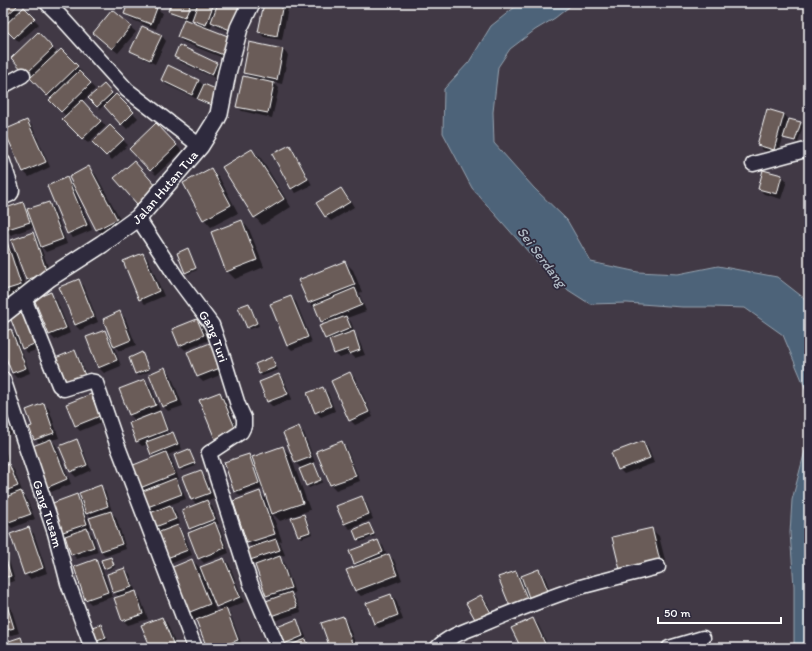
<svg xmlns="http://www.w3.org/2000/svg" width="812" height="651" viewBox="0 0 812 651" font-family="Itim,sans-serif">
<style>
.water{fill:#4e6479;stroke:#95a2af}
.shadow{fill:#0007;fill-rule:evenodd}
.building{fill:#6a5c59;stroke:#fff}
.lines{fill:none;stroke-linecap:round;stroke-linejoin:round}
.minor-casing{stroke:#fff;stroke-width:17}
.tertiary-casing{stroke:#fff;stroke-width:20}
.minor{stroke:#2f2a3d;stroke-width:14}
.tertiary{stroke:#2f2a3d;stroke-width:17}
.labels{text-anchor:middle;stroke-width:3.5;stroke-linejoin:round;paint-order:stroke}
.street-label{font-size:13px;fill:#fff;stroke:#2f2a3d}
.water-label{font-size:14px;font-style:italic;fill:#afb9c3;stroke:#2f2a3d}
</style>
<rect width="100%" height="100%" fill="#413945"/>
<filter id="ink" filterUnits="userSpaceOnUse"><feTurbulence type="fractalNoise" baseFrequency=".025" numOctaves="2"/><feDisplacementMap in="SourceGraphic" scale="8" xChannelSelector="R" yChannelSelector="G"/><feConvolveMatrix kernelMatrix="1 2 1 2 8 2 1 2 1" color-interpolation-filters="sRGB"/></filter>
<g filter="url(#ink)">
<path class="water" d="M 520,3 L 574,3 L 555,18 L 535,30 L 510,49 L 498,67 L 493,112 L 494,143 L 534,188 L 567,220 L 591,262 L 638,272 L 678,274 L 718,266 L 777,277 L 809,302 L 809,648 L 794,648 L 794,586 L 790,533 L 792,500 L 806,447 L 807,392 L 783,335 L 745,308 L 711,307 L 682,307 L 627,303 L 590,304 L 554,281 L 472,188 L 443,133 L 444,89 L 469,62 L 491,26 Z"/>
<g class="shadow">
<path d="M 3,3 L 13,3 L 21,11 L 24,9 L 39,24 L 19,42 L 4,27 L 3,29 Z"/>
<path d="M 129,3 L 143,3 L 157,8 L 162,13 L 156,29 L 130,19 L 125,14 Z"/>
<path d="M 158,3 L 229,3 L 239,7 L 244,12 L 236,34 L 217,27 L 213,23 L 210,30 L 231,61 L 183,42 L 178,37 L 185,19 L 175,15 L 170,10 L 171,8 ZM 192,18 L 199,26 L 190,22 Z"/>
<path d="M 265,3 L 283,3 L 288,8 L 282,40 L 264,37 L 259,32 Z"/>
<path d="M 112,11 L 136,32 L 118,53 L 99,38 Z"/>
<path d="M 809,22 L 809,31 L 806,28 Z"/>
<path d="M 38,34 L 58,54 L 61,50 L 82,72 L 80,73 L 95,89 L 82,102 L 106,126 L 88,143 L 64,119 L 66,116 L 50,100 L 52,99 L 27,73 Z"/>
<path d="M 162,36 L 166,41 L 155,64 L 137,55 L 132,50 Z"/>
<path d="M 283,50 L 288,55 L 282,84 L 273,82 L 279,88 L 272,118 L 242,111 L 237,106 L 250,79 L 244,72 Z"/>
<path d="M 175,57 L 217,63 L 222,68 L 217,79 L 180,62 Z"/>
<path d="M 3,66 L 7,70 L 12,81 L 3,85 Z"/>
<path d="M 162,80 L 199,81 L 204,86 L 217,91 L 213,107 L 200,101 L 197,98 L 197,99 L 167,85 Z"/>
<path d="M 104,85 L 115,97 L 116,95 L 138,118 L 127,129 L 104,105 L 100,109 L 90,98 Z"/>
<path d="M 784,114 L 789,120 L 800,123 L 803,125 L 798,143 L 787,139 L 784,136 L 778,154 L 763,150 L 758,145 Z"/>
<path d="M 27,121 L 32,126 L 50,167 L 29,177 L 24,172 L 6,130 Z"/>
<path d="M 156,124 L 182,151 L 156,175 L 130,149 Z"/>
<path d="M 110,127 L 128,145 L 112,160 L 94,142 Z"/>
<path d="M 289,146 L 294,151 L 312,185 L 296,193 L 291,188 Z"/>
<path d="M 252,150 L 260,157 L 291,207 L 262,225 L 255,217 Z"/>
<path d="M 89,168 L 96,175 L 124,226 L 105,236 L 97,229 L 77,191 L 76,192 L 92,230 L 73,238 L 68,233 L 67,178 L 73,184 Z"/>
<path d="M 211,169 L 219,177 L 238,213 L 211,227 L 204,219 Z"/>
<path d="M 764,171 L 782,176 L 787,181 L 781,199 L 764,194 L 759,189 Z"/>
<path d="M 341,189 L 346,194 L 354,207 L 331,221 L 326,216 Z"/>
<path d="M 23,203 L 28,210 L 49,203 L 54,208 L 67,244 L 46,252 L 40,245 L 52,278 L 31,285 L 26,280 L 19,260 L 17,261 L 28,292 L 3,310 L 3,236 L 5,243 L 6,243 L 17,254 L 33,233 L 39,240 L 34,227 L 11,235 L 6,230 L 3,221 L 3,210 Z"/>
<path d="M 242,221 L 249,229 L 264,267 L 235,279 L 227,271 Z"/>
<path d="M 187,249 L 190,252 L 197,270 L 188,274 L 186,272 Z"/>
<path d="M 143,254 L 148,259 L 164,296 L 145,304 L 140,299 Z"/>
<path d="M 345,262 L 353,270 L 362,292 L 359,293 L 366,311 L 347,318 L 351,322 L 355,333 L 355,334 L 358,338 L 365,355 L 355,358 L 351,354 L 340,358 L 335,353 L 330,343 L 325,338 L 326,325 L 322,321 L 316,310 L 309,302 Z"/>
<path d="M 79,281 L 84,286 L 98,322 L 80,330 L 75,325 Z"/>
<path d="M 51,294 L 56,299 L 70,333 L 55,340 L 50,335 Z"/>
<path d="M 291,297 L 296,302 L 312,342 L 292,350 L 287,345 Z"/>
<path d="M 249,304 L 251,306 L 259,326 L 250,329 L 247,327 Z"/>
<path d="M 34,309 L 39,314 L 51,344 L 28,353 L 19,345 L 30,373 L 17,378 L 12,373 L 3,349 L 3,333 L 11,330 L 19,338 Z"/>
<path d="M 120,313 L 125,318 L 136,345 L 119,351 L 113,344 L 121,366 L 104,373 L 99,368 L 105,331 L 111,338 Z"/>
<path d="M 197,320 L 202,325 L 209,340 L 185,350 L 180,345 Z"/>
<path d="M 209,344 L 214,349 L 225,373 L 203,382 L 198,377 L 188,353 Z"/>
<path d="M 74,352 L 79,357 L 92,388 L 72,396 L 67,391 Z"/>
<path d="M 142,354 L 144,356 L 150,371 L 138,376 L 136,374 L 130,358 Z"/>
<path d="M 272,358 L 274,360 L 278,370 L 262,376 L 260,374 Z"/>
<path d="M 165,368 L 170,373 L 183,406 L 168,411 L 163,406 Z"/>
<path d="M 350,373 L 355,378 L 373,417 L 355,425 L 350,420 Z"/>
<path d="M 279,375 L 284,380 L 292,399 L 273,407 L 268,402 L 260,382 Z"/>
<path d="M 145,380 L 150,385 L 160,410 L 135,420 L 130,415 Z"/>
<path d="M 323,388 L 328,393 L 335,411 L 321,417 L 316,412 Z"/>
<path d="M 220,393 L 225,398 L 240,435 L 221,443 L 216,438 Z"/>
<path d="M 91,395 L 96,400 L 104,421 L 80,431 L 75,426 Z"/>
<path d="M 44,404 L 49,409 L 59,438 L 51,440 L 56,445 L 71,484 L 51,492 L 46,487 L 40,444 L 35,439 L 33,427 Z"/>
<path d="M 3,411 L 12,434 L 3,437 Z"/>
<path d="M 159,413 L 164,418 L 170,434 L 173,433 L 177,438 L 182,449 L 168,455 L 171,458 L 179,479 L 177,480 L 180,484 L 186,499 L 169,505 L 175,511 L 180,524 L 176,525 L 183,531 L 192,555 L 170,564 L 145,508 L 145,491 L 141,487 L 155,457 L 152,454 L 148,444 L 142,446 L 137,441 ZM 161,417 L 163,417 L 169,435 L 168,436 Z"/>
<path d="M 299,428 L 304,433 L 315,462 L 313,463 L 316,466 L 323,482 L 309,488 L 307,485 L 302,469 L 296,463 L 284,433 Z"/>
<path d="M 76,441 L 81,446 L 91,470 L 76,477 L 71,472 Z"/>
<path d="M 341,442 L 346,447 L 360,481 L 336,490 L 331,485 L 318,451 Z"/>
<path d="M 643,442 L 648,447 L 654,463 L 624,474 L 619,469 Z"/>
<path d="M 3,445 L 9,461 L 3,463 Z"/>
<path d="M 283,447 L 290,454 L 310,510 L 280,521 L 272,513 L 282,541 L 279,542 L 281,545 L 285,555 L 279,557 L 284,562 L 295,593 L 292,594 L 296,599 L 301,612 L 274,621 L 264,603 L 272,600 L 267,596 L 256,565 L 251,560 L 247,550 L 254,548 L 248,543 L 234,502 L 260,493 L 268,501 L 264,488 L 240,496 L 235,491 L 249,455 L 251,458 Z"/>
<path d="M 189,450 L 191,452 L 196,466 L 182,471 L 180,469 L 175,455 Z"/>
<path d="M 9,465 L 14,470 L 22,491 L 21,492 L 26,497 L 35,519 L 12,528 L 7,523 L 3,513 L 3,499 L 5,498 L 3,497 L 3,468 Z"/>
<path d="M 200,471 L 205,476 L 214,498 L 207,501 L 212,506 L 219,524 L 216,525 L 220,529 L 229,553 L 204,563 L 199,558 L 194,532 L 190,528 L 197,505 L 192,500 L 183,478 Z"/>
<path d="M 100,486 L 105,491 L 112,511 L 110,512 L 116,517 L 126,549 L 106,556 L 101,551 L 92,518 L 86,512 L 91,529 L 87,530 L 92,534 L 98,552 L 77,559 L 72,554 L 66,537 L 61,532 L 77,495 L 83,502 Z"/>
<path d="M 361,497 L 366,502 L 373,519 L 350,529 L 345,524 Z"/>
<path d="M 304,515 L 306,517 L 312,534 L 301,538 L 299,536 L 292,519 Z"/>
<path d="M 369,524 L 371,526 L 375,536 L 360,542 L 358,539 Z"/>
<path d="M 29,529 L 34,534 L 47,573 L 30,579 L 25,574 Z"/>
<path d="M 651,529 L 659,536 L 667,568 L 629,578 Z"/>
<path d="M 378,541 L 383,546 L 387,556 L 389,555 L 394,560 L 402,580 L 361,596 L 356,591 L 348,571 L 359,567 L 355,563 Z"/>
<path d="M 3,550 L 7,554 L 15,581 L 3,584 Z"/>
<path d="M 111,558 L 113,560 L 115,567 L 107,570 L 105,568 Z"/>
<path d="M 224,559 L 229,564 L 244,602 L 225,610 L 230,614 L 242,645 L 234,648 L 208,648 L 197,619 L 194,621 L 186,613 L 192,560 L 203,571 ZM 213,603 L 221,611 L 217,613 Z"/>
<path d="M 96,560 L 101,565 L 112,597 L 91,604 L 86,599 Z"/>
<path d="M 125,569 L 130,574 L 136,593 L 140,597 L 148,619 L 128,625 L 123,620 L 119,597 L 114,592 Z"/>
<path d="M 539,570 L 544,575 L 554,601 L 516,614 L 516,572 L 521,577 Z"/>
<path d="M 391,595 L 396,600 L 403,620 L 379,628 L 374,624 Z"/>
<path d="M 481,596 L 486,601 L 495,618 L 482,625 Z"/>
<path d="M 6,603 L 11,608 L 19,633 L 3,638 L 3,604 Z"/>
<path d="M 342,617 L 347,622 L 357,648 L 331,648 Z"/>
<path d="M 162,618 L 167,623 L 177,648 L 152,648 Z"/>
<path d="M 533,619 L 538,624 L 549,648 L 522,648 Z"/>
<path d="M 296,621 L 301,626 L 308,641 L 307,641 L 310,645 L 312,648 L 286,648 L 288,647 L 284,643 Z"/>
<path d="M 101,625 L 103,627 L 108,640 L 100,643 L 98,641 Z"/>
<path d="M 21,638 L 26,643 L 28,648 L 3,648 L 3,644 Z"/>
</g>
<g class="building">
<path d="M 3,3 L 14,3 L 17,6 L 3,19 Z"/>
<path d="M 128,3 L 145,3 L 157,8 L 151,24 L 124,14 Z"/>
<path d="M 171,3 L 191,3 L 185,17 L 168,11 Z"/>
<path d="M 198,3 L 214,3 L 206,25 L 192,20 Z"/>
<path d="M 218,3 L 232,3 L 240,6 L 230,30 L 211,22 Z"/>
<path d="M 264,3 L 283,3 L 277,36 L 258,32 Z"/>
<path d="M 24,7 L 35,18 L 14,38 L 3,27 Z"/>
<path d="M 112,10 L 131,26 L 112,49 L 93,33 Z"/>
<path d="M 184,19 L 233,38 L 226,56 L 177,37 Z"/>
<path d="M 142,26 L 162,35 L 150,60 L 130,51 Z"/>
<path d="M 38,32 L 53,48 L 26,74 L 11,58 Z"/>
<path d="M 249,42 L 283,49 L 277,80 L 243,73 Z"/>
<path d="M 179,45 L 217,63 L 212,75 L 174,57 Z"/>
<path d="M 61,49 L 78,66 L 47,96 L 30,78 Z"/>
<path d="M 3,65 L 7,76 L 3,78 Z"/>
<path d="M 168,65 L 199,80 L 192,95 L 161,80 Z"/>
<path d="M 79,71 L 91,83 L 61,112 L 49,100 Z"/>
<path d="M 243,76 L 274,83 L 268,113 L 236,107 Z"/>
<path d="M 104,84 L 112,93 L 97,107 L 88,98 Z"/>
<path d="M 204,84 L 218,90 L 211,105 L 197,99 Z"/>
<path d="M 116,94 L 134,112 L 121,125 L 104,106 Z"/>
<path d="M 82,100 L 101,121 L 82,139 L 62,119 Z"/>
<path d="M 767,109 L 784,114 L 774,150 L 757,145 Z"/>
<path d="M 789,119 L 801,122 L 795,141 L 783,138 Z"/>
<path d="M 27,120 L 46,162 L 23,172 L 4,130 Z"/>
<path d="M 156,123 L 177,145 L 150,171 L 129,149 Z"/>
<path d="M 110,125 L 124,139 L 106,156 L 92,142 Z"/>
<path d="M 290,145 L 308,179 L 291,189 L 272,154 Z"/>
<path d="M 252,149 L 284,199 L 254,218 L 222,167 Z"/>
<path d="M 134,161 L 157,187 L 137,204 L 114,178 Z"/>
<path d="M 89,166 L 117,219 L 96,230 L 69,177 Z"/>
<path d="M 211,168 L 231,205 L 203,220 L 183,183 Z"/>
<path d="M 763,170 L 782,175 L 777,194 L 758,189 Z"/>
<path d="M 67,177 L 87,225 L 67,234 L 47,186 Z"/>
<path d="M 341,188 L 350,202 L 325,217 L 316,203 Z"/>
<path d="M 23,202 L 30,222 L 5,230 L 3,224 L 3,209 Z"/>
<path d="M 49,202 L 63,239 L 41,247 L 27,209 Z"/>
<path d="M 242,220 L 257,260 L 226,272 L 211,232 Z"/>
<path d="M 33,232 L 47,273 L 26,280 L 11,240 Z"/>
<path d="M 7,242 L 21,285 L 5,290 L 9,302 L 3,304 L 3,243 Z"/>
<path d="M 188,248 L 196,268 L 185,273 L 177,253 Z"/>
<path d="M 143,253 L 159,291 L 139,300 L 123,261 Z"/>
<path d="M 345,261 L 355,285 L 308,303 L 298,280 Z"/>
<path d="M 79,279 L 94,317 L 75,325 L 59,287 Z"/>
<path d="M 355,288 L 362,305 L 321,322 L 314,305 Z"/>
<path d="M 51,292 L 66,328 L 49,335 L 34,299 Z"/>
<path d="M 291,296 L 308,337 L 287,346 L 270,304 Z"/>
<path d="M 249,303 L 257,323 L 247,328 L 238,307 Z"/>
<path d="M 34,308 L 46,339 L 22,349 L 10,317 Z"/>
<path d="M 120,311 L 131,340 L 114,347 L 103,319 Z"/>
<path d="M 346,316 L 351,328 L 325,339 L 319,326 Z"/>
<path d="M 197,319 L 204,335 L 179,346 L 172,329 Z"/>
<path d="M 11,329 L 26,368 L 12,373 L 3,351 L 3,332 Z"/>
<path d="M 105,330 L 117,360 L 98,368 L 86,337 Z"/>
<path d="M 354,331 L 360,350 L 349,354 L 348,349 L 334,354 L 329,340 Z"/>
<path d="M 210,343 L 220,368 L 197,377 L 187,352 Z"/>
<path d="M 75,350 L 88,383 L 66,392 L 53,359 Z"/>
<path d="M 142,352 L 149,369 L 135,374 L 129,358 Z"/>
<path d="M 272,357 L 276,367 L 259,374 L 255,364 Z"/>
<path d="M 165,367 L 178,401 L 162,407 L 149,374 Z"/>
<path d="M 350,372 L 369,412 L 349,421 L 331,381 Z"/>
<path d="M 279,374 L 288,394 L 267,402 L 259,382 Z"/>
<path d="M 145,379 L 156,405 L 129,415 L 119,389 Z"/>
<path d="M 323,387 L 331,406 L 315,413 L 307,393 Z"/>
<path d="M 220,392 L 236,430 L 215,439 L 199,400 Z"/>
<path d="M 91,394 L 100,416 L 75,426 L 66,404 Z"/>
<path d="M 44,403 L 54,433 L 34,440 L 29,427 L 32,426 L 26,410 Z"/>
<path d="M 160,411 L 167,430 L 136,442 L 129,423 Z"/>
<path d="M 3,417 L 8,429 L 3,431 Z"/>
<path d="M 299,426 L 311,457 L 295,463 L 283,433 Z"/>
<path d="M 173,432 L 178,444 L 151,455 L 146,442 Z"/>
<path d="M 51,439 L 67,479 L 46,488 L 30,447 Z"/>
<path d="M 77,439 L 87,465 L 70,472 L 59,446 Z"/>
<path d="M 342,441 L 356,476 L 330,485 L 316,451 Z"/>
<path d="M 643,441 L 650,458 L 618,470 L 611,453 Z"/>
<path d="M 283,446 L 303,503 L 272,514 L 252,457 Z"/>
<path d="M 189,449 L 195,463 L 179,469 L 174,455 Z"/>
<path d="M 166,452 L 175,474 L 140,488 L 131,466 Z"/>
<path d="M 249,454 L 259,483 L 234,492 L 224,462 Z"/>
<path d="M 314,463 L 321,480 L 306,486 L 299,469 Z"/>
<path d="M 9,464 L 18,486 L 3,492 L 3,467 Z"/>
<path d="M 201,470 L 210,493 L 191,500 L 182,477 Z"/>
<path d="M 176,478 L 182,494 L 145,508 L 138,493 Z"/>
<path d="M 101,485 L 108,506 L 86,514 L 79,493 Z"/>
<path d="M 21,491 L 31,514 L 6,523 L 3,515 L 3,498 Z"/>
<path d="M 260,491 L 275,534 L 247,543 L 233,501 Z"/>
<path d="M 77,494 L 87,524 L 60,533 L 50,504 Z"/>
<path d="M 362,496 L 369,514 L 344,524 L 336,506 Z"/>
<path d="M 207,500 L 215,519 L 189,529 L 182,510 Z"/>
<path d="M 170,505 L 176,519 L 150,529 L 145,515 Z"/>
<path d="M 111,511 L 122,544 L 101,551 L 89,518 Z"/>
<path d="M 304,514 L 310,532 L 298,536 L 291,518 Z"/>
<path d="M 215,522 L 225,548 L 198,559 L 188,533 Z"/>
<path d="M 369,523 L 374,534 L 357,540 L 353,530 Z"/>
<path d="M 178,525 L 188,550 L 164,559 L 154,534 Z"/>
<path d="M 29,527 L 43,568 L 24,575 L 10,534 Z"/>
<path d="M 87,528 L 94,547 L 71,555 L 65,536 Z"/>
<path d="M 652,528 L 660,561 L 620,570 L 612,537 Z"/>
<path d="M 276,539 L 280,550 L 250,560 L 246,549 Z"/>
<path d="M 378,540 L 383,552 L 354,564 L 349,551 Z"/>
<path d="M 3,551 L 11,576 L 3,578 Z"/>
<path d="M 389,554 L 397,575 L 355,591 L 346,570 Z"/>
<path d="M 280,556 L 291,588 L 266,596 L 255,565 Z"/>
<path d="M 111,557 L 114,565 L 104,569 L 101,560 Z"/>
<path d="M 224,558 L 240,597 L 216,607 L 200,567 Z"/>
<path d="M 96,559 L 108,592 L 85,600 L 74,567 Z"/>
<path d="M 192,559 L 210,604 L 185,614 L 168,569 Z"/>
<path d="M 125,568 L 132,587 L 113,593 L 107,574 Z"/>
<path d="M 539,569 L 550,596 L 531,603 L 521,576 Z"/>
<path d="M 516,571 L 529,603 L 511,609 L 498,577 Z"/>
<path d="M 136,591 L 143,614 L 122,621 L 114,598 Z"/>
<path d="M 291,592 L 297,607 L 268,617 L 263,602 Z"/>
<path d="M 391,594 L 398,615 L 374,624 L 366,603 Z"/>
<path d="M 481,595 L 491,613 L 476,621 L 466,603 Z"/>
<path d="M 6,602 L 14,628 L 3,631 L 3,603 Z"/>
<path d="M 226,608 L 238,640 L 217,648 L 207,648 L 196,620 Z"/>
<path d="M 343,616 L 352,643 L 339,648 L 330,648 L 321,623 Z"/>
<path d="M 162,617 L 175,648 L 151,648 L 141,625 Z"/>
<path d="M 533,618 L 547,648 L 521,648 L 511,628 Z"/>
<path d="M 297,619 L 303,636 L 284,644 L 277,627 Z"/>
<path d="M 101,624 L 106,638 L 97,641 L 92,627 Z"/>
<path d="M 21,637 L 25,648 L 3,648 L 3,643 Z"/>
<path d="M 306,639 L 309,648 L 285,648 L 285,647 Z"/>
</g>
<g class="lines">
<g class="minor-casing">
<g id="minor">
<path d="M 47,3 L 61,17 L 127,90 L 200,146"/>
<path d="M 3,86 L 23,75"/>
<path d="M 3,162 L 12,190 C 12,195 7,196 3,197"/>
<path d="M 753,164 L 809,149"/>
<path id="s1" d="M 138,218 L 177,278 L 212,325 L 224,360 L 238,405 L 244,418 L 244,426 L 241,432 L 209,453 L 250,582 L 278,648"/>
<path d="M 24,298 L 59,385 L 64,389 L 90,381 L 95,382 L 96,383 L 117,444 L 195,648"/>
<path id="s2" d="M 3,379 L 55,533 L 68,583 L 92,648"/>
<path d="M 437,648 C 448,636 468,630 483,624 C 514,611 545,599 577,588 C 604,580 631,574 658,567"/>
<path d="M 669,648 L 703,638"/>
</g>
</g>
<g class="tertiary-casing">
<g id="tertiary">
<path id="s3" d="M 3,314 L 49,278 L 102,244 L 138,218 L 200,146 L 215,122 L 219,114 L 227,73 L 239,28 L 251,3"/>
</g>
</g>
<use href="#minor" class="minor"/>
<use href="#tertiary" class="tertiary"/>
</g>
</g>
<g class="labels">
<g class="street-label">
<text dy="5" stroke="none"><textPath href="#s3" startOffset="207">Jalan Hutan Tua</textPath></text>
<text dy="5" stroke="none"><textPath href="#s1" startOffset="141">Gang Turi</textPath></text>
<text dy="5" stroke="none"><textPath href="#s2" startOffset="142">Gang Tusam</textPath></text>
</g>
<g class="water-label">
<text transform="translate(542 257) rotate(53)" y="5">Sei Serdang</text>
</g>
</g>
<rect width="812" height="651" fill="none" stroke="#2f2a3d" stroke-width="16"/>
<rect x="8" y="8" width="796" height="635" fill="none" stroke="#fff" stroke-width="1.5" filter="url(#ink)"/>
<path d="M658 617v6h123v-6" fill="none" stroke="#ffffff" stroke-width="2"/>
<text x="664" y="617" font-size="12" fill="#ffffff" stroke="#2f2a3d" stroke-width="3" paint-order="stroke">50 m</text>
</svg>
